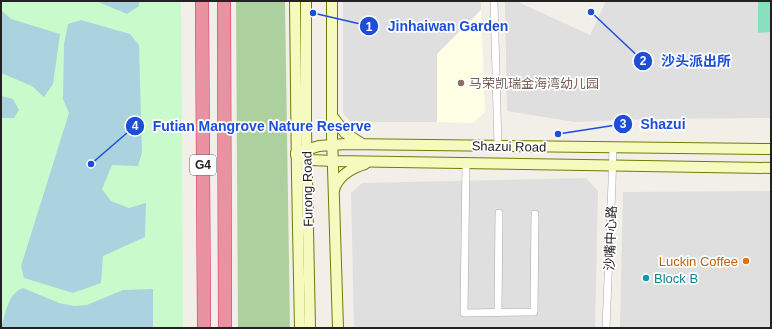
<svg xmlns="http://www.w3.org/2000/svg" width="772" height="329" viewBox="0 0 772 329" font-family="Arial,'Noto Sans SC',sans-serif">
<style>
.residential{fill:#e0dfdf}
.education{fill:#ffffe5}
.forest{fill:#add19e}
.park{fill:#c8facc}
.pitch{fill:#88e0be}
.water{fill:#aad3df}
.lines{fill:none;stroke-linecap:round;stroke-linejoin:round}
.street-casing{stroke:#a9a9a9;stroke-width:8}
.secondary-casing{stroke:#707d05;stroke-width:12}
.highway-casing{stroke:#dc2a67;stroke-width:14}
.street{stroke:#fff;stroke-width:7}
.secondary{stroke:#f7fabf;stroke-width:10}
.highway{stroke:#e892a2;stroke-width:13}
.education-dot{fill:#8d6e63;stroke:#fff;stroke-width:1.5}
.food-dot{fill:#e8710a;stroke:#fff;stroke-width:1.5}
.culture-dot{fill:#0f9aa8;stroke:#fff;stroke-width:1.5}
.labels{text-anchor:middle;stroke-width:3.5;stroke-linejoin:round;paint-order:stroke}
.shield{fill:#fff;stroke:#646464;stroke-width:1}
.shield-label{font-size:12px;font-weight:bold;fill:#222}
.education-label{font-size:13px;fill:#785e54;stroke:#fff;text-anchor:start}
.street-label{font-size:13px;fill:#222;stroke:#fff}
.food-label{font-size:13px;fill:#c56008;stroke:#fff;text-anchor:end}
.culture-label{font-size:13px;fill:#0d838f;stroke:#fff;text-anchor:start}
.leader{fill:none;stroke:#1d4ed8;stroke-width:1.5}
.callout-dot{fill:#1d4ed8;stroke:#fff;stroke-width:1.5}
.mark-label{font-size:12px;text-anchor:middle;font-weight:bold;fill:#fff}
.callout-label{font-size:14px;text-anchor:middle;font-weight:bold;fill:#1d4ed8;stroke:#fff;stroke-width:3.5;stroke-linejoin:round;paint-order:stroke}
</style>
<rect width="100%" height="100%" fill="#f2efe9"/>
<g class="residential">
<path d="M 343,1 L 481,1 L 481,10 L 438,54 L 437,122 L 351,122 L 343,113 Z"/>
<path d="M 505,1 L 516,1 L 590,35 L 606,1 L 771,1 L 771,118 L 647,119 L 575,122 L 507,111 Z"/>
<path d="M 586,178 L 598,191 L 595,328 L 354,328 L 351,193 L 362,183 Z"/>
<path d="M 771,191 L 771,328 L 620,328 L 623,192 Z"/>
</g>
<path class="education" d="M 481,10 L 485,112 L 473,123 L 437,122 L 437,54 Z"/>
<path class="forest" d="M 236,1 L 285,1 L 290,328 L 238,328 Z"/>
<path class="park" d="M 1,1 L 181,1 L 183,328 L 1,328 Z"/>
<path class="pitch" d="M 758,1 L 771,1 L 771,32 L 758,33 Z"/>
<g class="water">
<path d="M 96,1 L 139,1 L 139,6 L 127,14 Z"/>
<path d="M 1,10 L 11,19 L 60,34 L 53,84 L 44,97 L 32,86 L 1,73 Z"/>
<path d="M 81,20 L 130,34 L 139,45 L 142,153 L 138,166 L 112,165 L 102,189 L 111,201 L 129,208 L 146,203 L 145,237 L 103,256 L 101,283 L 73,293 L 24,278 L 21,266 L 69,113 L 63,99 L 64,44 L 68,24 Z"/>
<path d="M 1,96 L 13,99 L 19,110 L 14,118 L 1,118 Z"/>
<path d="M 23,288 L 59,303 L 74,306 L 87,305 L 123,290 L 153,289 L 153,328 L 1,328 C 6,314 7,294 23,288 Z"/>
</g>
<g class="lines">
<g class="street-casing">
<g id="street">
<path d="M 494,1 L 498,146"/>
<path d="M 466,163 L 464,313 L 534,312 L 535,214"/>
<path d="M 498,312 L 499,213"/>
<path d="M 606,328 L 612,183 L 613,147"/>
</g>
</g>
<g class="secondary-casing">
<g id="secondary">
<path d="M 295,1 L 297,176 L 300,328"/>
<path d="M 306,1 L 306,129 L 310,328"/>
<path d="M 332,1 L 332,136 L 338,328"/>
<path d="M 333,117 L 345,133 L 361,143"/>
<path d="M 296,153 L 319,146 L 346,144 L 771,149"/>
<path d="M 296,155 L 312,160 L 333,161 L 771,168"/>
<path d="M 334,190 C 338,176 352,168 365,164"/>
</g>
</g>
<g class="highway-casing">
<g id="highway">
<path d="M 202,1 L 204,328"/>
<path d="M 224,1 L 225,328"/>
</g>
</g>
<use href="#street" class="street"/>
<use href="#secondary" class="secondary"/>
<use href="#highway" class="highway"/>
</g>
<circle class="education-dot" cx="461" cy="83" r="4"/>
<circle class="food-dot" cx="746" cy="261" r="4"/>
<circle class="culture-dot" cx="646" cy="278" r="4"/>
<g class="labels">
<rect class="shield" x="190" y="155" width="26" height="20" rx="3"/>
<g class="shield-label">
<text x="203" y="169">G4</text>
</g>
<g class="education-label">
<text x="469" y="88">马荣凯瑞金海湾幼儿园</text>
</g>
<g class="street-label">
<text transform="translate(509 146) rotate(1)" y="5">Shazui Road</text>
<text transform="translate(307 189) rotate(-91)" y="5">Furong Road</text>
<text transform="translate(610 238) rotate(-88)" y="5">沙嘴中心路</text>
</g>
<g class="food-label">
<text x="738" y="266">Luckin Coffee</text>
</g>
<g class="culture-label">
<text x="654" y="283">Block B</text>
</g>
</g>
<path class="leader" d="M313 13L369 26M591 12L643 61M558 134L623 124M91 164L135 126"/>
<g class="callout-dot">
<circle cx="313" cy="13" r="4"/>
<circle cx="591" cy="12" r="4"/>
<circle cx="558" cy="134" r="4"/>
<circle cx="91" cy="164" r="4"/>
<circle cx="369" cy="26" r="10"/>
<circle cx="643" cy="61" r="10"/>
<circle cx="623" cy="124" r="10"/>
<circle cx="135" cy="126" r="10"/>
</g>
<g class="mark-label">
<text x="369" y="31">1</text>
<text x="643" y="65">2</text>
<text x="623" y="128">3</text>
<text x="135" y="130">4</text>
</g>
<g class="callout-label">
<text x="448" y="31">Jinhaiwan Garden</text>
<text x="696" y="66">沙头派出所</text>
<text x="663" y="129">Shazui</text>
<text x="262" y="131">Futian Mangrove Nature Reserve</text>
</g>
<rect width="772" height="329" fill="none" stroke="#222222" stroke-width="4"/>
</svg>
